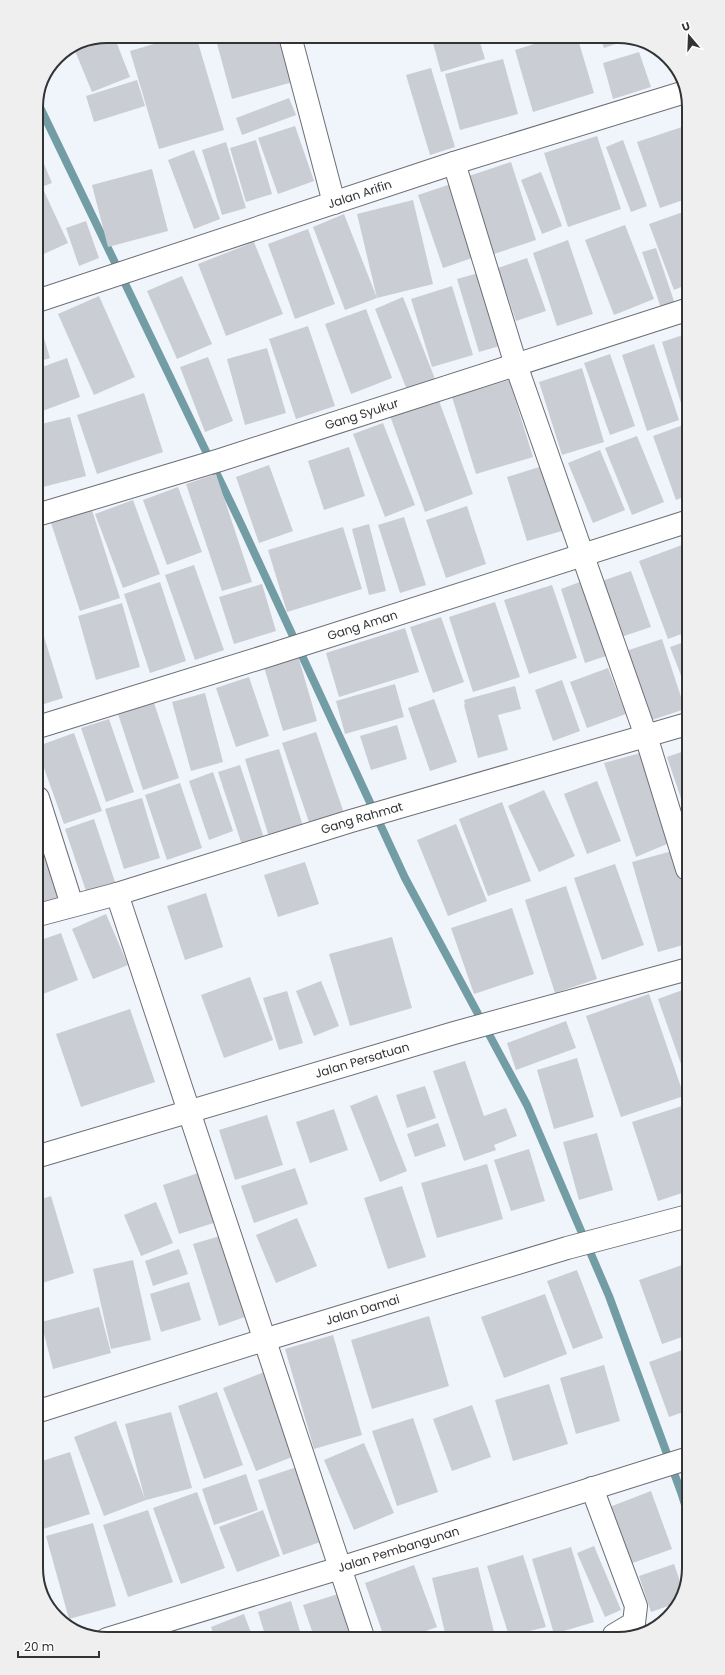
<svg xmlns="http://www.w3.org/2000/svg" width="725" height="1675" viewBox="0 0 725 1675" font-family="Poppins,sans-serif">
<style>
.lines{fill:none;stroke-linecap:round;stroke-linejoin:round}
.stream{stroke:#739da4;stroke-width:8}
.building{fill:#cacdd4}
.street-casing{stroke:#6c6f75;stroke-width:24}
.street{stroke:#fff;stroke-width:22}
.labels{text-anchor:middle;stroke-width:3.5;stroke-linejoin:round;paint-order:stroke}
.street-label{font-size:12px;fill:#313335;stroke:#fff}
.rim{fill:none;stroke:#313335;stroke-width:2}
</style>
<rect width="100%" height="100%" fill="#f0f4fb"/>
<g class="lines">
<path class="stream" d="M 37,101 L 241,524 L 405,878 L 527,1105 L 609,1296 L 681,1492 L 689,1517"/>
</g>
<g class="building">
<path d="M 107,36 L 114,36 L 130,77 L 92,92 L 73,46 L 80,41 Z"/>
<path d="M 181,36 L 196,36 L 224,130 L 159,149 L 130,51 Z"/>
<path d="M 215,36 L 280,36 L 293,82 L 232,99 Z"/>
<path d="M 431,36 L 478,36 L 485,59 L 441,72 Z"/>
<path d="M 560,36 L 577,36 L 594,93 L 533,112 L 515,50 Z"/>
<path d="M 600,36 L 623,36 L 630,39 L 604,48 Z"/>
<path d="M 639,52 L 651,87 L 613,99 L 603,63 Z"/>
<path d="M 503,59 L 518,114 L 460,130 L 445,74 Z"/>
<path d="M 431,68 L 455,147 L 430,155 L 406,75 Z"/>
<path d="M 137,80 L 145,106 L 94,122 L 86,96 Z"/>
<path d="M 289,98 L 296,115 L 242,135 L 236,118 Z"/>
<path d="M 295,126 L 314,181 L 278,194 L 258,138 Z"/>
<path d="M 685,126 L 686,199 L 660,208 L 637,142 Z"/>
<path d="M 597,136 L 621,209 L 568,227 L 544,153 Z"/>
<path d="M 256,140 L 272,194 L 246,202 L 230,148 Z"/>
<path d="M 623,140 L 647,206 L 631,212 L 606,147 Z"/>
<path d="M 226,142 L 246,208 L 222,215 L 202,150 Z"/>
<path d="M 36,145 L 52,183 L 36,189 Z"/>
<path d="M 194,150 L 220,219 L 194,229 L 168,160 Z"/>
<path d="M 511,162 L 536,240 L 491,255 L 466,177 Z"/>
<path d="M 152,169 L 168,231 L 108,247 L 92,185 Z"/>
<path d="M 541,172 L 562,226 L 542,234 L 521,180 Z"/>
<path d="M 451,184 L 475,257 L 443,268 L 418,195 Z"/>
<path d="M 44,191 L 68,243 L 37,257 L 36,194 Z"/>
<path d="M 413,200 L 433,284 L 377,298 L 357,214 Z"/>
<path d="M 686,211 L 686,285 L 674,290 L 649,224 Z"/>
<path d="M 344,214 L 377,298 L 345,310 L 313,227 Z"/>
<path d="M 86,221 L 99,258 L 79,266 L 66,228 Z"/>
<path d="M 625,225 L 654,299 L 614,315 L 585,240 Z"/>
<path d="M 308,229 L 335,304 L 295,319 L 268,244 Z"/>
<path d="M 568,240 L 593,314 L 557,326 L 533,253 Z"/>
<path d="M 254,242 L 283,314 L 226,336 L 198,264 Z"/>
<path d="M 656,248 L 675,304 L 661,308 L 642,252 Z"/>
<path d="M 527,258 L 546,311 L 516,321 L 498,268 Z"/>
<path d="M 482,272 L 503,345 L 479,352 L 457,279 Z"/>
<path d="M 182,276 L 212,344 L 177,359 L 147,291 Z"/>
<path d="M 452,286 L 473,355 L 432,367 L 411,299 Z"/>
<path d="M 99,296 L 135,377 L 94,395 L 58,314 Z"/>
<path d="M 403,297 L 435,379 L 407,390 L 375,309 Z"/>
<path d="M 366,309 L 392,378 L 351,394 L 325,324 Z"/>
<path d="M 40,325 L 50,358 L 37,362 L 37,326 Z"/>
<path d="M 308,326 L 335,406 L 296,419 L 269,339 Z"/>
<path d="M 686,334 L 686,416 L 685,416 L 662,342 Z"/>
<path d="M 654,344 L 679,420 L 647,431 L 622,355 Z"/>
<path d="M 267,348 L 286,413 L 245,425 L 227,359 Z"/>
<path d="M 610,354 L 635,426 L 610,435 L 584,363 Z"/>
<path d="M 208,357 L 233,421 L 205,432 L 180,367 Z"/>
<path d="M 67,358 L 80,397 L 37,413 L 37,369 Z"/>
<path d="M 582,368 L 604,442 L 562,455 L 539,382 Z"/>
<path d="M 509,380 L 533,457 L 476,474 L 452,397 Z"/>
<path d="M 144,393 L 163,452 L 97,474 L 77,415 Z"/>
<path d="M 438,398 L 473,494 L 425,512 L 390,416 Z"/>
<path d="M 70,417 L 86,476 L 39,488 L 37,480 L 37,425 Z"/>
<path d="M 383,423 L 415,505 L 385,517 L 353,434 Z"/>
<path d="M 686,424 L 686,496 L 676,500 L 653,436 Z"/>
<path d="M 637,436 L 664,502 L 632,515 L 605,448 Z"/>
<path d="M 349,447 L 365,496 L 324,510 L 308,461 Z"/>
<path d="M 600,450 L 625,510 L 593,523 L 568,463 Z"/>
<path d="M 549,464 L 569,529 L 527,541 L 507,477 Z"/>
<path d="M 269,465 L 293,531 L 259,543 L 236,477 Z"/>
<path d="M 216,474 L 252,582 L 222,591 L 186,484 Z"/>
<path d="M 178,487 L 202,552 L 167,565 L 143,500 Z"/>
<path d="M 133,500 L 160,574 L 123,588 L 95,514 Z"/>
<path d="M 467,506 L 486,564 L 446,578 L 426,520 Z"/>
<path d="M 91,507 L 120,598 L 80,611 L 50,520 Z"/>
<path d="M 404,517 L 426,585 L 400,593 L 378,525 Z"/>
<path d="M 369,524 L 386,591 L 369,595 L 352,529 Z"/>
<path d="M 343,527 L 362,589 L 287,612 L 268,550 Z"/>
<path d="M 682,545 L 686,558 L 687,632 L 668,639 L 639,561 Z"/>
<path d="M 194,565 L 224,650 L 195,660 L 165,575 Z"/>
<path d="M 631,571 L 651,627 L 621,637 L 602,581 Z"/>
<path d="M 588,579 L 612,654 L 585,663 L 561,589 Z"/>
<path d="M 160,582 L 186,661 L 150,673 L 124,594 Z"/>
<path d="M 262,584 L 276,631 L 234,644 L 219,597 Z"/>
<path d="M 552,585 L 577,658 L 529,674 L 504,600 Z"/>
<path d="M 495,602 L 520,677 L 473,692 L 449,617 Z"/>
<path d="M 122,603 L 140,667 L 96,680 L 78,616 Z"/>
<path d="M 441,617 L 464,682 L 433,693 L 410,627 Z"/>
<path d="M 41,627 L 63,698 L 38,706 L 37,628 Z"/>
<path d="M 405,628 L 419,672 L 339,697 L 326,653 Z"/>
<path d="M 662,639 L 685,709 L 649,721 L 626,651 Z"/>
<path d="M 687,641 L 687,691 L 670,647 Z"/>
<path d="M 298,656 L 317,721 L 283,731 L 264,667 Z"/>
<path d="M 608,668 L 626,714 L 587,728 L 570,682 Z"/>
<path d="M 249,677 L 269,736 L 236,747 L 216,688 Z"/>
<path d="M 562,680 L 580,731 L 553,741 L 535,690 Z"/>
<path d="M 395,684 L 404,717 L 345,734 L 336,701 Z"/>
<path d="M 515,686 L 521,709 L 498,715 L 508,750 L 478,758 L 464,705 L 465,704 L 464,700 Z"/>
<path d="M 205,693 L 223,762 L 191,771 L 172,702 Z"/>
<path d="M 434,699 L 457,762 L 430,771 L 408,708 Z"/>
<path d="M 154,703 L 179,778 L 143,790 L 118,714 Z"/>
<path d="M 109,719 L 134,792 L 106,802 L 81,728 Z"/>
<path d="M 397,725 L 407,759 L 371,770 L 360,736 Z"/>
<path d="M 316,732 L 345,816 L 311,828 L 282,743 Z"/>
<path d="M 74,733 L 102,811 L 64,824 L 38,751 L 38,746 Z"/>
<path d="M 279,749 L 303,826 L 269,837 L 245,759 Z"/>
<path d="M 687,750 L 687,816 L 667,757 Z"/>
<path d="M 644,752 L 674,841 L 636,857 L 604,763 Z"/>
<path d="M 240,765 L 265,841 L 243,848 L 218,772 Z"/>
<path d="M 213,772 L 233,831 L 209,840 L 189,781 Z"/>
<path d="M 597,781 L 621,841 L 587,854 L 564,794 Z"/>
<path d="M 180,783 L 202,848 L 167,860 L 145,795 Z"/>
<path d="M 544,790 L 575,856 L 539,872 L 508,806 Z"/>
<path d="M 142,798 L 160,858 L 124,869 L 105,809 Z"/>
<path d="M 502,802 L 531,881 L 488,896 L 459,819 Z"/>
<path d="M 94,819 L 115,882 L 86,891 L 65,829 Z"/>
<path d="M 456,824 L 487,901 L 448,916 L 417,840 Z"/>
<path d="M 38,833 L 65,904 L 38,906 Z"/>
<path d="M 676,850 L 687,890 L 687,944 L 658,952 L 632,862 Z"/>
<path d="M 305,862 L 319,904 L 278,917 L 264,875 Z"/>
<path d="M 615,864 L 644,945 L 602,960 L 574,878 Z"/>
<path d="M 566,886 L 597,979 L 555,993 L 525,900 Z"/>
<path d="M 206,893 L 223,947 L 185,960 L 167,906 Z"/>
<path d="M 512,908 L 534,974 L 474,994 L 451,928 Z"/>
<path d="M 106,914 L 128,965 L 93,979 L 72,929 Z"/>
<path d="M 61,933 L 78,980 L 43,994 L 38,982 L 38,941 Z"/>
<path d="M 392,937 L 412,1008 L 350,1026 L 329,954 Z"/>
<path d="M 250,977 L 273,1040 L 224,1058 L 201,995 Z"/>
<path d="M 321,981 L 339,1026 L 314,1036 L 296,991 Z"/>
<path d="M 688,988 L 688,1077 L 686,1078 L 658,999 Z"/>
<path d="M 287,991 L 303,1043 L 279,1050 L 263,998 Z"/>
<path d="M 649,994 L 684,1096 L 621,1117 L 586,1016 Z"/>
<path d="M 130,1009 L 155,1082 L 81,1107 L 56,1034 Z"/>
<path d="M 566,1021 L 576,1048 L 516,1070 L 507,1043 Z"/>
<path d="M 577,1058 L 594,1117 L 554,1129 L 537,1070 Z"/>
<path d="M 465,1061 L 484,1116 L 506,1108 L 517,1136 L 494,1145 L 496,1150 L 464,1161 L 433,1071 Z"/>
<path d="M 425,1086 L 436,1118 L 407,1128 L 396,1095 Z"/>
<path d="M 377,1095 L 407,1171 L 380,1182 L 350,1106 Z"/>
<path d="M 688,1104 L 688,1191 L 658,1201 L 632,1122 Z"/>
<path d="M 334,1109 L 348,1150 L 310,1163 L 296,1122 Z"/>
<path d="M 267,1115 L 283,1165 L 235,1180 L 219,1130 Z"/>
<path d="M 438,1123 L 446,1146 L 415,1157 L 407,1134 Z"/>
<path d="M 597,1133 L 613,1190 L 579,1200 L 563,1142 Z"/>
<path d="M 529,1149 L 545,1201 L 511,1211 L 494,1160 Z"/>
<path d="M 487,1164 L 503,1219 L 437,1238 L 421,1183 Z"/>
<path d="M 295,1168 L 308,1204 L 254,1223 L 241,1186 Z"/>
<path d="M 207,1170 L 223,1220 L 179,1234 L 163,1185 Z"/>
<path d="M 402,1186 L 426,1257 L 388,1269 L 364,1198 Z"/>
<path d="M 51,1196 L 74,1273 L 39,1284 L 39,1200 Z"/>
<path d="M 156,1202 L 173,1243 L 141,1256 L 124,1215 Z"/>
<path d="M 297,1218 L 317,1266 L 276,1283 L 256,1235 Z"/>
<path d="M 220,1236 L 245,1317 L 219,1326 L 193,1244 Z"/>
<path d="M 179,1249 L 188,1274 L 153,1286 L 145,1261 Z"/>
<path d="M 133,1260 L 151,1340 L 111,1349 L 93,1269 Z"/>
<path d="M 688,1263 L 688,1335 L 662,1344 L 639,1280 Z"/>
<path d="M 577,1270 L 603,1338 L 573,1349 L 547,1281 Z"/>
<path d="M 189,1282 L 201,1320 L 161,1332 L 150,1294 Z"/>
<path d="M 545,1294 L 567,1354 L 504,1378 L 481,1317 Z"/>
<path d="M 99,1307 L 111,1353 L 53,1369 L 41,1322 Z"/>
<path d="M 429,1316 L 449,1386 L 372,1409 L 351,1340 Z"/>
<path d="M 333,1335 L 362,1435 L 314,1449 L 285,1349 Z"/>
<path d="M 688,1348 L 689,1410 L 669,1417 L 649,1362 Z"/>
<path d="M 604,1365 L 620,1421 L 576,1434 L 560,1378 Z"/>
<path d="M 267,1371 L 300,1454 L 256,1471 L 223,1388 Z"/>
<path d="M 549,1384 L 568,1444 L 513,1461 L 495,1400 Z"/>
<path d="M 217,1392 L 243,1465 L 204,1479 L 178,1406 Z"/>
<path d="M 472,1405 L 491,1457 L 452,1471 L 433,1419 Z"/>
<path d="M 171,1412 L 192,1488 L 146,1500 L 104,1516 L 74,1437 L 116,1421 L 145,1499 L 125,1424 Z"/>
<path d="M 413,1418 L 438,1492 L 397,1506 L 372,1431 Z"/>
<path d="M 364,1443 L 394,1513 L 354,1530 L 324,1460 Z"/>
<path d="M 70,1452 L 90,1514 L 40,1530 L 39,1462 Z"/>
<path d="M 300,1466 L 326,1540 L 283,1555 L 258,1480 Z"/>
<path d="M 246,1474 L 258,1510 L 214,1525 L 202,1489 Z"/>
<path d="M 651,1491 L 672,1549 L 627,1565 L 607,1508 Z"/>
<path d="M 197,1492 L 225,1568 L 181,1584 L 153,1508 Z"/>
<path d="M 148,1510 L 173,1582 L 128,1597 L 103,1525 Z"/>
<path d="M 263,1510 L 280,1556 L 237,1572 L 219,1527 Z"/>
<path d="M 93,1523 L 116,1606 L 69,1619 L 46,1536 Z"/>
<path d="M 594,1546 L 621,1610 L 605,1617 L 577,1553 Z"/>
<path d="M 571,1547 L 594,1622 L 554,1634 L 532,1559 Z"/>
<path d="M 523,1555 L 546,1627 L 509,1636 L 487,1566 Z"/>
<path d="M 40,1564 L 52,1604 L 50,1605 L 40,1591 Z"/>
<path d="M 674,1564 L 682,1587 L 677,1603 L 651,1612 L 639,1576 Z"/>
<path d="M 414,1565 L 437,1627 L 409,1637 L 384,1637 L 365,1583 Z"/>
<path d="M 478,1567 L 495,1636 L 446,1637 L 432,1578 Z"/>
<path d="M 338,1594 L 353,1637 L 314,1637 L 303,1605 Z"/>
<path d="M 291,1601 L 302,1638 L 266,1638 L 258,1612 Z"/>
<path d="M 244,1614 L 253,1638 L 215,1638 L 211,1627 Z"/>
<path d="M 193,1631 L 196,1638 L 176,1638 Z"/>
</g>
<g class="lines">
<g class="street-casing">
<g id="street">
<path d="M 290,36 L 334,203"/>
<path d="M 454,163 L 516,365 L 646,736 L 687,869"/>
<path id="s1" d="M 37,301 L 454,163 L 685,92"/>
<path id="s2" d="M 37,515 L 220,460 L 686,310"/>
<path id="s3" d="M 38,727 L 273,654 L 686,522"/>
<path d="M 38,798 L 72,905"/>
<path d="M 117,894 L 363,1637"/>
<path id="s4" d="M 38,915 L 117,894 L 351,821 L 687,724"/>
<path id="s5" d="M 39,1156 L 454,1033 L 688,969"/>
<path id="s6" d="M 39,1411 L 264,1340 L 567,1248 L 688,1216"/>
<path d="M 592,1488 L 636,1606 L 634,1623 L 614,1635"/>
<path id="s7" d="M 107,1639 L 340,1568 L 689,1458"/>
</g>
</g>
<use href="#street" class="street"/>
</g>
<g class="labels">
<g class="street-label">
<text dy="4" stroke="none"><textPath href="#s1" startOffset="340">Jalan Arifin</textPath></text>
<text dy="4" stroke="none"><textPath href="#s2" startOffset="340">Gang Syukur</textPath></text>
<text dy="4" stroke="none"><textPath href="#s3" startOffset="340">Gang Aman</textPath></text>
<text dy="4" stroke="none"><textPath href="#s4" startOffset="338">Gang Rahmat</textPath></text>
<text dy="4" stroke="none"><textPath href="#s5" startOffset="337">Jalan Persatuan</textPath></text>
<text dy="4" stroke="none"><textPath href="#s6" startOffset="339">Jalan Damai</textPath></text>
<text dy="4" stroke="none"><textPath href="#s7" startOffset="305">Jalan Pembangunan</textPath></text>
</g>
</g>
<path d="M0 0H725V1675H0ZM107 43H618A64 64 0 0 1 682 107V1568A64 64 0 0 1 618 1632H107A64 64 0 0 1 43 1568V107A64 64 0 0 1 107 43Z" fill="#efefef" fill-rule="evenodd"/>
<path class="rim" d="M107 43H618A64 64 0 0 1 682 107V1568A64 64 0 0 1 618 1632H107A64 64 0 0 1 43 1568V107A64 64 0 0 1 107 43Z"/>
<g transform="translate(689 36) rotate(341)" stroke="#ffffff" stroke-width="3" paint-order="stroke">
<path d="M0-3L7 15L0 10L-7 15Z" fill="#313335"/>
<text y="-6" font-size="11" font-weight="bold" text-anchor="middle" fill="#313335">U</text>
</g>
<path d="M18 1651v6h81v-6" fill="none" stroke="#313335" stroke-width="2"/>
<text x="24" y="1651" font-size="12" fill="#313335" stroke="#ffffff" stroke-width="3" paint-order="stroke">20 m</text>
</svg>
